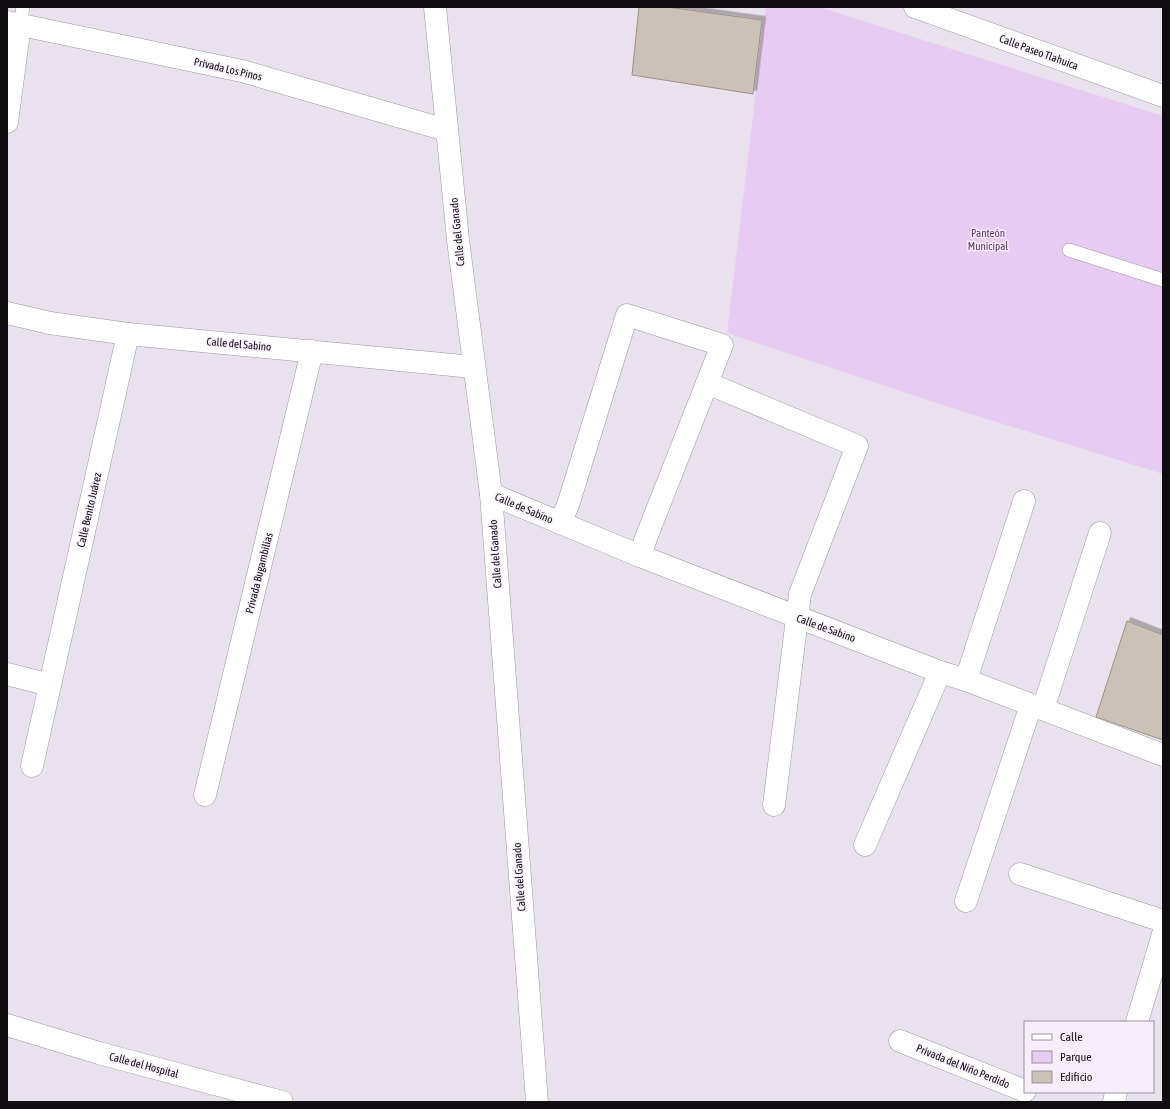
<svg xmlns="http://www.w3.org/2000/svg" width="1170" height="1109" viewBox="0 0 1170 1109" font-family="'Asap Condensed',sans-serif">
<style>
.green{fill:#e8cbf2}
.building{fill:#cbc1b5;stroke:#9c9288;filter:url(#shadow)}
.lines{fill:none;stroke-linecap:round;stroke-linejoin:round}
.lane-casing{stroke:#9f97a2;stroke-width:14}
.street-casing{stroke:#9f97a2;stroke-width:23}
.secondary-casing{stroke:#9f97a2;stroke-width:23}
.lane{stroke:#fff;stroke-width:13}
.street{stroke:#fff;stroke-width:22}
.secondary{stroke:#fff;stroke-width:22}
.labels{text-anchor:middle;stroke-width:3;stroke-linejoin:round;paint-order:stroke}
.street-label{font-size:11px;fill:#100d11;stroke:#f8eefb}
.park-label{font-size:11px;fill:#61366f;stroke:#f8eefb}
</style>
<defs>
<filter id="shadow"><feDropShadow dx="3.5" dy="-3.5" stdDeviation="0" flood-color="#0004"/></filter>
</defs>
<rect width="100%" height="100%" fill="#eae1ee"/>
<path class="green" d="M 766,7 L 819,7 L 1163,116 L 1163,474 L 936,403 L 727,333 Z"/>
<g class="building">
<path d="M 639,7 L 667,7 L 762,20 L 753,94 L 632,75 Z"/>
<path d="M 1127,621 L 1163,635 L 1163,740 L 1096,717 Z"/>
</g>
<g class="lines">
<g class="lane-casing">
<g id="lane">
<path d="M 20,25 L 23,7"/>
<path d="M 1069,250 L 1163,280"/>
</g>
</g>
<g class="street-casing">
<g id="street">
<path d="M 7,22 L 242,71 L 446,130"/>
<path d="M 7,122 L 20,25"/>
<path d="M 7,313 L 50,323 L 128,334 L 473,367"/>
<path d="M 707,383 L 857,446 L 800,594 L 774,805"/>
<path d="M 491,494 L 640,556 L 940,672 L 966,680 L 1163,755"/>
<path d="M 560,523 L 568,505 L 627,315 L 722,345 L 646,538 L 640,556"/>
<path d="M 7,674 L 50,685"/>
<path d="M 966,680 L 1024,501"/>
<path d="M 1043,709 L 1100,533"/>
<path d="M 32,766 L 128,334"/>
<path d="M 205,795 L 312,351"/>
<path d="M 865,845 L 940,672"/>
<path d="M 1020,874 L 1163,921"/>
<path d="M 966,901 L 1031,705"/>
<path d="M 1137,1022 L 1163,934"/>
<path d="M 7,1025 L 99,1053 L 282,1102"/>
<path d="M 900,1041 L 1025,1091"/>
<path d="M 1114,1102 L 1116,1092"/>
</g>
</g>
<g class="secondary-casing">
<g id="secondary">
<path d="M 435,7 L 458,240 L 491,494 L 537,1102"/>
<path d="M 915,7 L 1163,96"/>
</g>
</g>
<use href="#lane" class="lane"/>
<use href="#street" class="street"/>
<use href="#secondary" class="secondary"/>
</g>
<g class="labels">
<g class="street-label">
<text transform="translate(1039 52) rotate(20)" y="4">Calle Paseo Tlahuica</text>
<text transform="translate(228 69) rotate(13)" y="4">Privada Los Pinos</text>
<text transform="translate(457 232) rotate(-96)" y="4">Calle del Ganado</text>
<text transform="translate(239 344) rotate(5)" y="4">Calle del Sabino</text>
<text transform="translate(524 508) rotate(23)" y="4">Calle de Sabino</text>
<text transform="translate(89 510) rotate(-77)" y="4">Calle Benito Juárez</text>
<text transform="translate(495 554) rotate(-94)" y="4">Calle del Ganado</text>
<text transform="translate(259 573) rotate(-76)" y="4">Privada Bugambilias</text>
<text transform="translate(826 628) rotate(20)" y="4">Calle de Sabino</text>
<text transform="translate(519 877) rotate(-94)" y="4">Calle del Ganado</text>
<text transform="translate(144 1065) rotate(15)" y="4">Calle del Hospital</text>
<text transform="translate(963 1066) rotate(22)" y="4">Privada del Niño Perdido</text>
</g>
<g class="park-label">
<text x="988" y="237">Panteón<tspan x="988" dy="13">Municipal</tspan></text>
</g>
</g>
<rect width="1170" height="1109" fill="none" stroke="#100d11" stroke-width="16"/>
<rect x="1024" y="1021" width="130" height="72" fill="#f8eefb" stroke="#9b949d"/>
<rect x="1032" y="1034" width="20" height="6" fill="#ffffff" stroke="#9b949d"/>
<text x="1060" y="1041" font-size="12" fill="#100d11">Calle</text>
<rect x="1032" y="1051" width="20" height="12" fill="#e8cbf2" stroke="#9b949d"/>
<text x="1060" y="1061" font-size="12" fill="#100d11">Parque</text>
<rect x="1032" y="1071" width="20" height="12" fill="#cbc1b5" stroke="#9b949d"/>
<text x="1060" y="1081" font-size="12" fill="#100d11">Edificio</text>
</svg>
